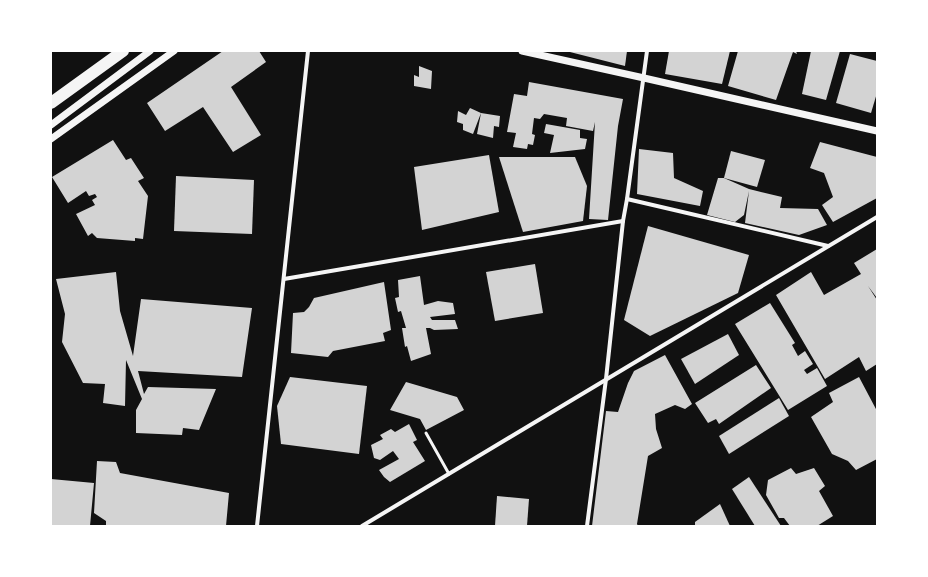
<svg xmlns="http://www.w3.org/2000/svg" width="928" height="577" viewBox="0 0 928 577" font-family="'Golos Text',sans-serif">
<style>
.building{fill:#d3d3d3}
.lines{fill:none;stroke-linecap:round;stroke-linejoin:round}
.service{stroke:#f5f5f5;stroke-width:3}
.minor{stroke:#f5f5f5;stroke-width:4}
.tertiary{stroke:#f5f5f5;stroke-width:7}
.motorway{stroke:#f5f5f5;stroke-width:12}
</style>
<rect width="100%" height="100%" fill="#111"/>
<g class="building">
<path d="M 223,51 L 259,51 L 266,62 L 231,87 L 261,135 L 233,152 L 203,107 L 165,131 L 147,103 Z"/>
<path d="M 566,51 L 627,51 L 625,66 Z"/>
<path d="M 669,51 L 730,51 L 722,84 L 665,74 Z"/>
<path d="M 738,51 L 796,51 L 797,54 L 793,52 L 776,100 L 728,86 Z"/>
<path d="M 811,51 L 840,51 L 826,100 L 802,94 Z"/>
<path d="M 850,54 L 877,61 L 877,93 L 871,113 L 836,103 Z"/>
<path d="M 419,66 L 432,71 L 431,89 L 414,86 L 414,75 L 419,77 Z"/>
<path d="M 529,82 L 623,99 L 618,126 L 608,220 L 589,219 L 595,122 L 593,131 L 566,126 L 567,118 L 544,114 L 540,119 L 534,118 L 532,134 L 535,135 L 533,145 L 528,144 L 527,149 L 513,147 L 516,133 L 507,132 L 514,94 L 527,96 Z"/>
<path d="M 470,108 L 481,113 L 500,116 L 499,127 L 494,126 L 493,138 L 477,134 L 481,113 L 473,134 L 463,130 L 463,124 L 457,122 L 458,111 L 466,115 Z"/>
<path d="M 546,124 L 580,130 L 580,138 L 587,139 L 585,149 L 550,153 L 554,135 L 544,133 Z"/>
<path d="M 113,140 L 126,160 L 131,158 L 144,178 L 138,181 L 148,196 L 143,239 L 135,238 L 135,241 L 97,238 L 92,233 L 88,236 L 76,214 L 95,205 L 92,200 L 97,197 L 95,194 L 89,196 L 86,191 L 68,203 L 52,177 Z"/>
<path d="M 820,142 L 877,157 L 877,198 L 833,222 L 822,205 L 833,197 L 824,173 L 810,168 Z"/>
<path d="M 639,149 L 673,153 L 674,178 L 703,191 L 700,206 L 637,194 Z"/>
<path d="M 731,151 L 765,160 L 757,187 L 724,178 Z"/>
<path d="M 489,155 L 499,212 L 422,230 L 414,167 Z"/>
<path d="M 499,157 L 575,157 L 587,186 L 583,221 L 523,232 Z"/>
<path d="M 176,176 L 254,180 L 252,234 L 174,231 Z"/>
<path d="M 718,178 L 724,178 L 749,189 L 782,197 L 780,208 L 818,209 L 827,225 L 799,235 L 745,223 L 749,191 L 744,215 L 735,222 L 707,215 Z"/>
<path d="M 648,226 L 749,255 L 738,293 L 650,336 L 624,320 Z"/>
<path d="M 877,249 L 877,298 L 868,286 L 877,300 L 877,364 L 866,371 L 859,357 L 825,379 L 776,295 L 811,272 L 824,295 L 861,274 L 854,263 Z"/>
<path d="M 535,264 L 543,313 L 495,321 L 486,272 Z"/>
<path d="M 116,272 L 120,311 L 133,356 L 141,299 L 252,308 L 242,377 L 138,371 L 144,394 L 148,387 L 216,389 L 199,430 L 183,428 L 182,435 L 136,433 L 136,410 L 142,399 L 126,360 L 125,406 L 103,403 L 105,384 L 83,383 L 62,342 L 65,314 L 56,279 Z"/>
<path d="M 420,276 L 424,305 L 438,301 L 453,303 L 455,314 L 430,317 L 432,320 L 455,320 L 458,329 L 434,330 L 430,328 L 426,328 L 431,354 L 411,361 L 407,346 L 405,347 L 402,328 L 406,328 L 401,311 L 398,312 L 395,298 L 399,297 L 398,280 Z"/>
<path d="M 384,282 L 391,330 L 383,333 L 385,341 L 333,351 L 328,357 L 291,353 L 293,313 L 304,312 L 309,307 L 314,298 Z"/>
<path d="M 770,303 L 795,343 L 792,345 L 798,356 L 805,351 L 813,364 L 804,370 L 807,374 L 817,368 L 827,386 L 788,410 L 735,324 Z"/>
<path d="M 728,334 L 739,355 L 695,384 L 681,359 Z"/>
<path d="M 665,355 L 692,404 L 685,409 L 675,405 L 655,414 L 656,429 L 662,448 L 648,456 L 637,524 L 638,526 L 592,526 L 606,411 L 618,412 L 628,383 L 634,371 Z"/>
<path d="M 756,365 L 771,388 L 719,424 L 716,419 L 708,423 L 695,403 Z"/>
<path d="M 290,377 L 367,386 L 359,454 L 281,444 L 277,406 Z"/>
<path d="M 859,377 L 877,411 L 877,459 L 856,470 L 848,461 L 832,454 L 811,417 L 833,402 L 829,393 Z"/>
<path d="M 406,382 L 457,397 L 464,410 L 426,430 L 420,419 L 390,410 Z"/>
<path d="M 779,398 L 789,416 L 729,454 L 719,436 Z"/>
<path d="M 409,424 L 417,440 L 413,442 L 425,461 L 390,482 L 384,477 L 379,470 L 399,459 L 393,451 L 380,460 L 374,458 L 371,445 L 383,439 L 380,435 L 391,429 L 395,432 Z"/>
<path d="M 97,461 L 116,462 L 120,473 L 229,493 L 226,526 L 106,526 L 106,521 L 94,513 Z"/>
<path d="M 791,468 L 796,474 L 814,468 L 825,486 L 819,491 L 833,516 L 817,526 L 790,526 L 784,518 L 779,518 L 766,495 L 768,480 Z"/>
<path d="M 749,477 L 781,526 L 755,526 L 732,489 Z"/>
<path d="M 51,479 L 94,483 L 90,526 L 51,526 Z"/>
<path d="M 497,496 L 529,499 L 527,526 L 495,526 Z"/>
<path d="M 720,504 L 730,526 L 695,526 L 695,522 Z"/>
</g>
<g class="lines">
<path class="service" d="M 426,433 L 449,474"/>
<g class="minor">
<path d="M 627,199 L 828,246"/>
<path d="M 284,279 L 623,221"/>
<path d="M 257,526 L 308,51"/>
<path d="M 362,526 L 877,217"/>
<path d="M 587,526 L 606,379 L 623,221 L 627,199 L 647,51"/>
</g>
<g class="tertiary">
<path d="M 522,51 L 644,78 L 877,131"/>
<path d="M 51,125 L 150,51"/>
<path d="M 51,139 L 174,51"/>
</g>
<path class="motorway" d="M 51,103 L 123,51"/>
</g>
<rect width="928" height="577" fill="none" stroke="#ffffff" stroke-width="104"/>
</svg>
